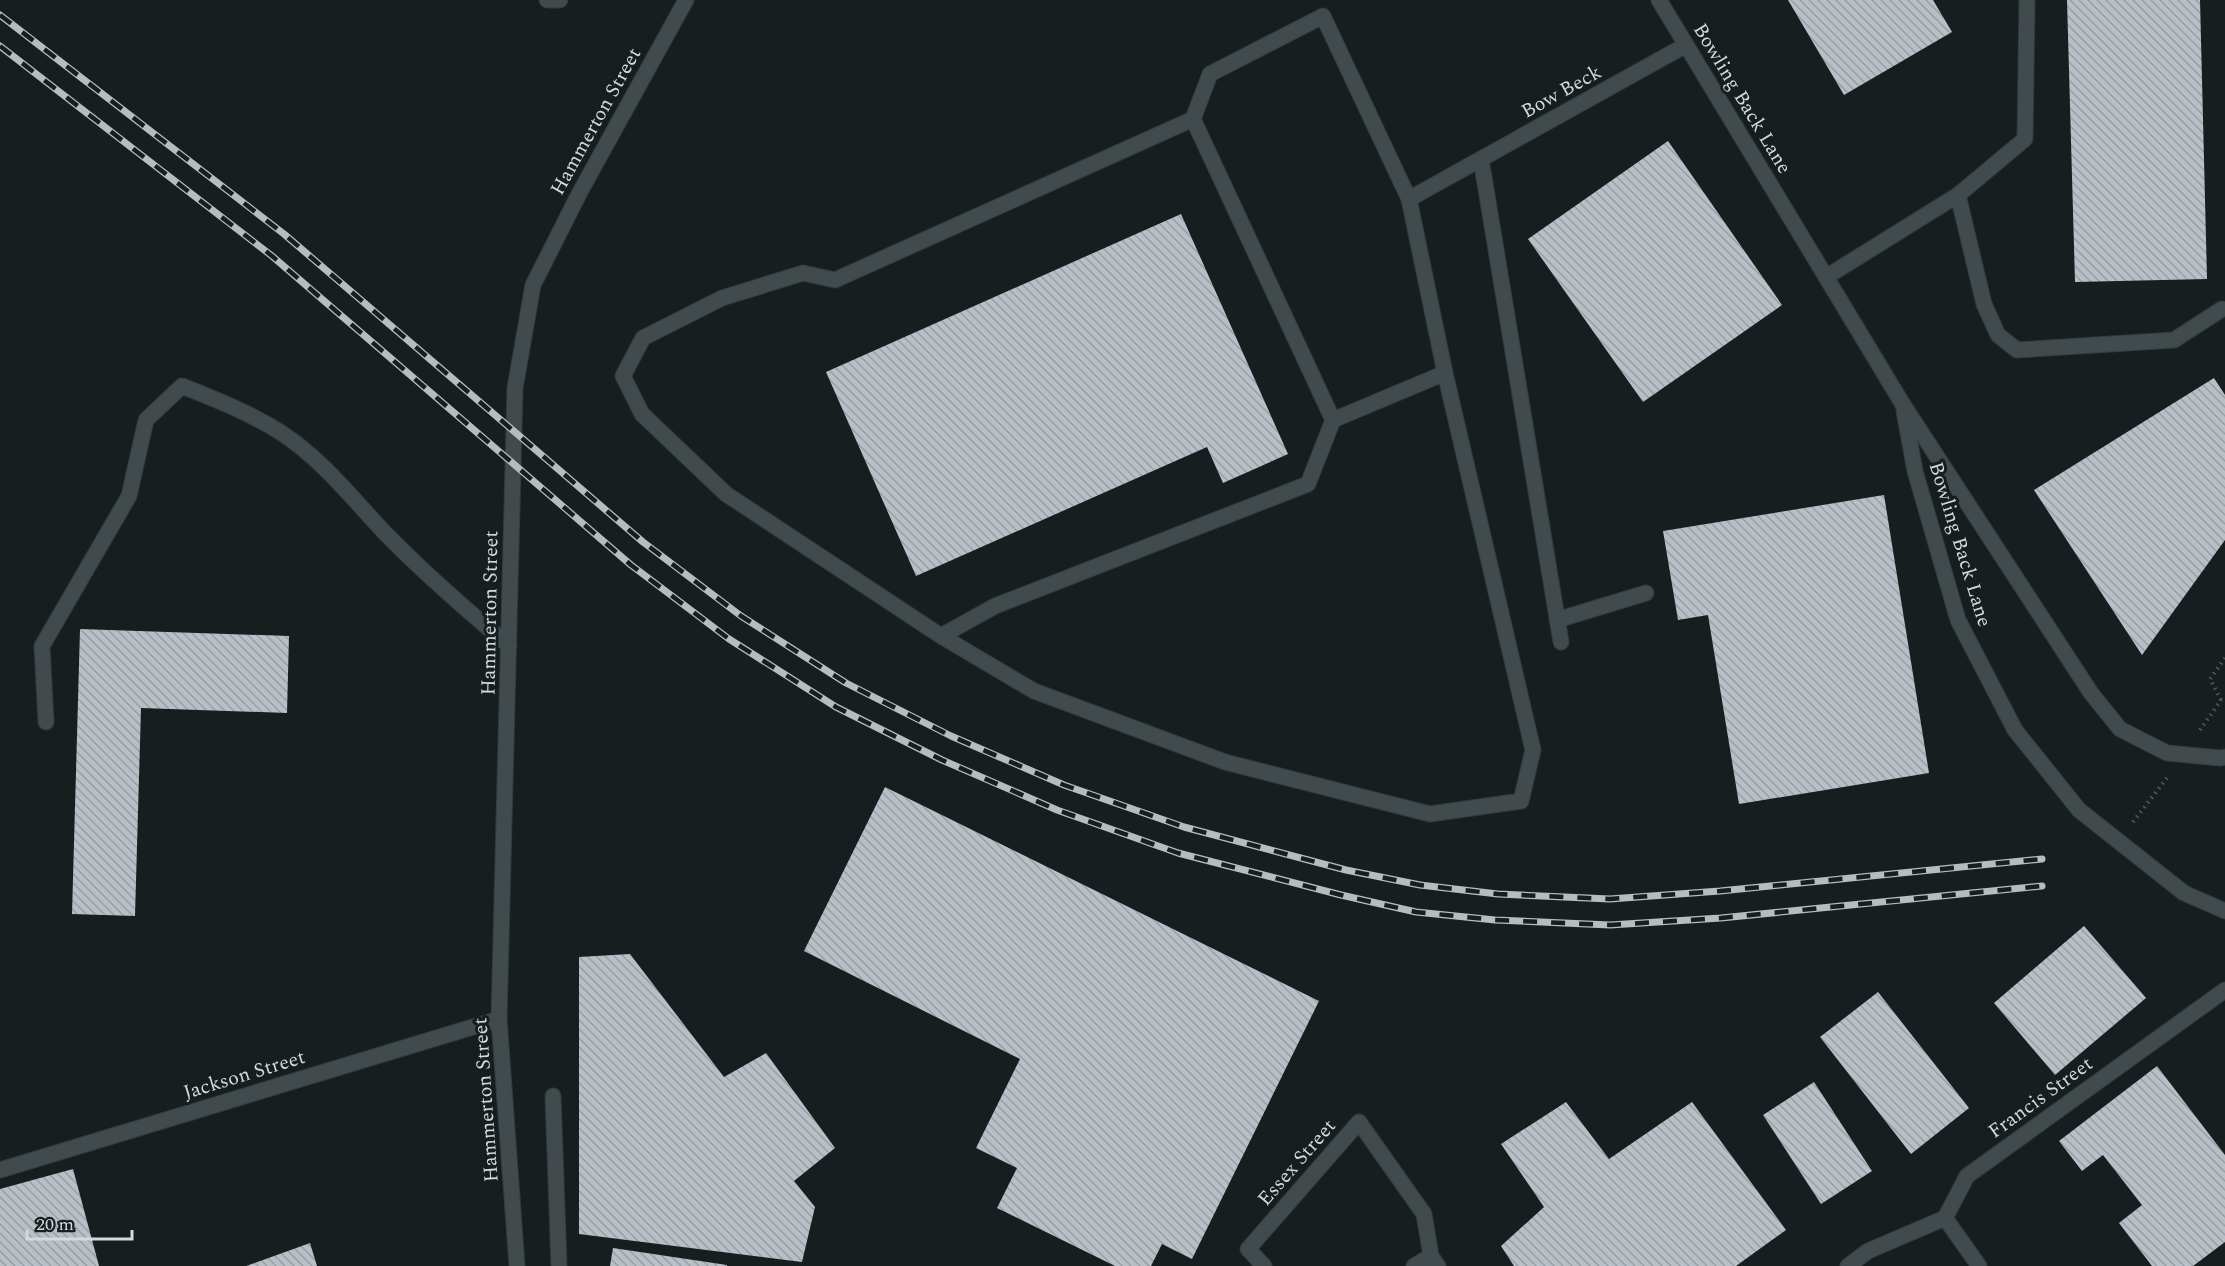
<svg xmlns="http://www.w3.org/2000/svg" width="2225" height="1266" viewBox="0 0 2225 1266" font-family="Spectral,serif">
<style>
.building{fill:url(#building-back-hatch)}
.lines{fill:none;stroke-linecap:round;stroke-linejoin:round}
.service-casing{stroke:#353a3c;stroke-width:17}
.minor-casing{stroke:#353a3c;stroke-width:17}
.path{stroke:#52595b;stroke-width:4;stroke-dasharray:1.5 4.5;stroke-linecap:butt}
.service{stroke:#414a4d;stroke-width:15}
.minor{stroke:#414a4d;stroke-width:15}
.rail-casing{stroke:#b6bdbe;stroke-width:7}
.rail{stroke:#161e20;stroke-width:4.5;stroke-dasharray:14;stroke-linecap:butt}
.labels{text-anchor:middle;stroke-width:6;stroke-linejoin:round;paint-order:stroke}
.street-label{font-size:20px;fill:#d4dadb;stroke:#161e20}
</style>
<defs>
<pattern id="building-back-hatch" width="6" height="6" patternUnits="userSpaceOnUse" patternTransform="scale(1.5)"><rect width="6" height="6" fill="#b7c0c6"/><path d="M-1 5l2 2M0 0l6 6M5-1l2 2" fill="none" stroke="#99a0a5"/></pattern>
</defs>
<rect width="100%" height="100%" fill="#161e20"/>
<g class="building">
<path d="M 1788,0 L 1933,0 L 1952,32 L 1844,95 Z"/>
<path d="M 2067,0 L 2200,0 L 2207,279 L 2075,282 Z"/>
<path d="M 1668,141 L 1782,305 L 1643,402 L 1528,239 Z"/>
<path d="M 1181,214 L 1288,454 L 1223,483 L 1207,447 L 916,576 L 826,372 Z"/>
<path d="M 2214,378 L 2225,395 L 2225,540 L 2142,655 L 2034,490 Z"/>
<path d="M 1884,495 L 1929,773 L 1739,804 L 1708,615 L 1678,620 L 1663,531 Z"/>
<path d="M 80,629 L 289,636 L 287,713 L 141,708 L 135,916 L 72,914 Z"/>
<path d="M 885,787 L 1319,1001 L 1192,1259 L 1162,1244 L 1151,1266 L 1115,1266 L 997,1208 L 1017,1168 L 976,1148 L 1020,1059 L 804,951 Z"/>
<path d="M 2084,926 L 2146,998 L 2055,1075 L 1994,1003 Z"/>
<path d="M 630,954 L 724,1077 L 766,1053 L 835,1148 L 794,1181 L 815,1207 L 802,1262 L 579,1234 L 579,957 Z"/>
<path d="M 1878,992 L 1969,1108 L 1911,1154 L 1820,1037 Z"/>
<path d="M 2157,1066 L 2225,1155 L 2225,1242 L 2193,1266 L 2152,1266 L 2119,1223 L 2142,1205 L 2103,1155 L 2082,1171 L 2059,1141 Z"/>
<path d="M 1814,1082 L 1872,1171 L 1821,1204 L 1763,1115 Z"/>
<path d="M 1566,1102 L 1609,1159 L 1692,1102 L 1786,1230 L 1736,1266 L 1514,1266 L 1501,1246 L 1544,1207 L 1501,1144 Z"/>
<path d="M 73,1169 L 99,1266 L 0,1266 L 0,1189 Z"/>
<path d="M 310,1243 L 317,1266 L 246,1266 Z"/>
<path d="M 613,1248 L 727,1265 L 727,1266 L 610,1266 Z"/>
</g>
<g class="lines">
<g class="service-casing">
<g id="service">
<path d="M 547,0 L 560,0"/>
<path d="M 1193,119 L 1333,420"/>
<path d="M 1481,159 L 1561,642"/>
<path d="M 1958,195 L 2025,139 L 2027,0"/>
<path d="M 1409,199 L 1686,45"/>
<path d="M 1826,277 L 1958,195 L 1984,304 L 1998,335 L 2017,350 L 2174,340 L 2222,309"/>
<path d="M 1557,620 L 1646,593"/>
<path d="M 941,636 L 1034,691 L 1225,762 L 1430,814 L 1521,801 L 1533,750 L 1445,373 L 1409,199 L 1323,16 L 1210,74 L 1193,119 L 835,280 L 803,273 L 722,298 L 643,338 L 623,376 L 642,414 L 726,494 L 941,636 L 995,606 L 1308,484 L 1333,420 L 1445,373"/>
<path d="M 46,722 L 42,646 L 129,496 L 146,420 L 182,386 C 215,399 250,413 280,432 C 323,460 351,497 385,533 C 424,573 467,610 509,646"/>
<path d="M 553,1096 L 559,1266"/>
<path d="M 0,1170 L 499,1019"/>
<path d="M 1945,1218 L 1967,1176 L 2225,990"/>
<path d="M 1945,1218 L 1979,1266"/>
<path d="M 1264,1266 L 1248,1249 L 1359,1122 L 1424,1214 L 1431,1256 L 1438,1266"/>
<path d="M 1414,1266 L 1431,1256"/>
<path d="M 1848,1266 L 1868,1251 L 1945,1218"/>
</g>
</g>
<g class="minor-casing">
<g id="minor">
<path d="M 1659,0 L 1902,403 L 2091,693 L 2120,729 L 2167,753 L 2220,758 L 2225,757"/>
<path d="M 1904,411 L 1915,471 L 1958,620 L 2015,730 L 2079,810 L 2184,893 L 2225,911"/>
<path d="M 517,1266 L 499,1019 L 515,388 L 533,285 L 580,192 L 686,0"/>
</g>
</g>
<g class="path">
<path d="M 2221,700 L 2210,679 L 2225,658"/>
<path d="M 2200,730 L 2221,700 L 2225,697"/>
<path d="M 2133,822 L 2167,778"/>
</g>
<use href="#service" class="service"/>
<use href="#minor" class="minor"/>
<g class="rail-casing">
<g id="rail">
<path d="M 0,15 L 284,234 L 643,542 L 741,616 L 846,683 L 951,736 L 1064,785 L 1184,827 L 1346,870 L 1420,885 L 1498,894 L 1610,899 L 1720,891 L 2042,859"/>
<path d="M 0,46 L 272,256 L 631,565 L 729,639 L 836,707 L 942,760 L 1057,810 L 1178,853 L 1341,895 L 1416,912 L 1495,920 L 1610,925 L 1721,918 L 2042,886"/>
</g>
</g>
<use href="#rail" class="rail"/>
</g>
<g class="labels">
<g class="street-label">
<text transform="translate(1561 91) rotate(-29)" y="7">Bow Beck</text>
<text transform="translate(1743 98) rotate(59)" y="7">Bowling Back Lane</text>
<text transform="translate(595 121) rotate(-61)" y="7">Hammerton Street</text>
<text transform="translate(1961 544) rotate(73)" y="7">Bowling Back Lane</text>
<text transform="translate(489 613) rotate(-89)" y="7">Hammerton Street</text>
<text transform="translate(244 1074) rotate(-17)" y="7">Jackson Street</text>
<text transform="translate(2040 1097) rotate(-36)" y="7">Francis Street</text>
<text transform="translate(485 1100) rotate(-94)" y="7">Hammerton Street</text>
<text transform="translate(1296 1162) rotate(-49)" y="7">Essex Street</text>
</g>
</g>
<path d="M27 1230v9h105v-9" fill="none" stroke="#d4dadb" stroke-width="3"/>
<text x="36" y="1230" font-size="18" fill="#d4dadb" stroke="#161e20" stroke-width="4.5" paint-order="stroke">20 m</text>
</svg>
